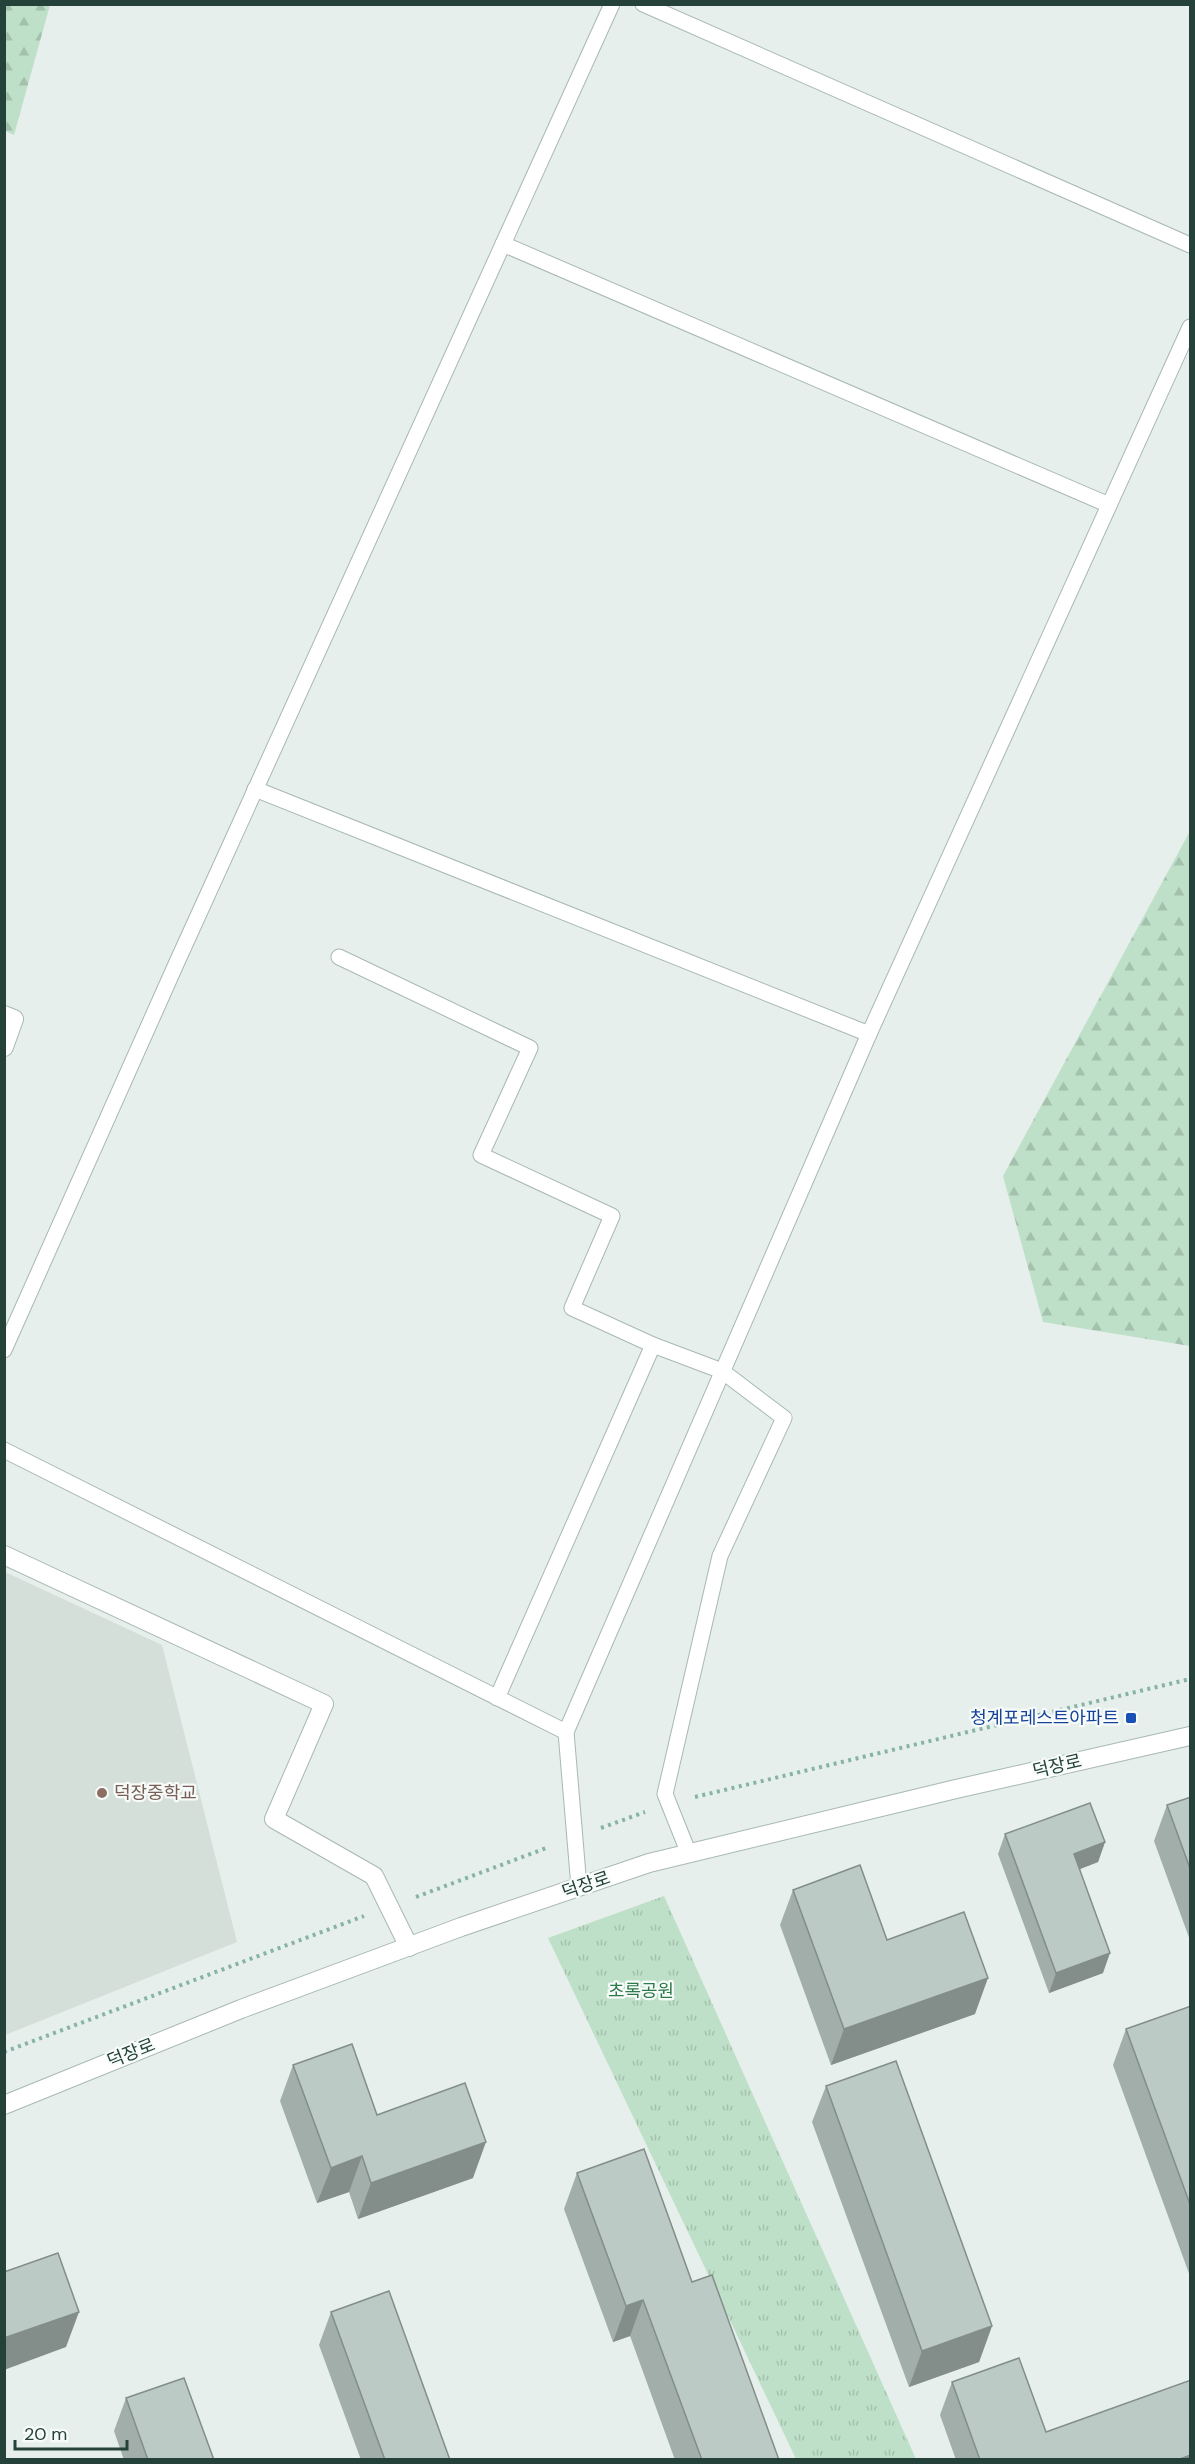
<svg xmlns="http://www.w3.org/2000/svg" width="1195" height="2464" viewBox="0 0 1195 2464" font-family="'DM Sans','Noto Sans KR',sans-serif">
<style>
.built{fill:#d4dfda}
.grass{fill:url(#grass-tufts)}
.forest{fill:url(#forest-firs)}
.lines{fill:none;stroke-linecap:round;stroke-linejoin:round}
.service-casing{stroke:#a8b8b2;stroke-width:17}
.minor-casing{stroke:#a8b8b2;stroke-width:20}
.tertiary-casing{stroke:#a8b8b2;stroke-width:20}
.path{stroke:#86b3a5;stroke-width:4;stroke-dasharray:3 4.5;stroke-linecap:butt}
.service{stroke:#fff;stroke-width:15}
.minor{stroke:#fff;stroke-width:18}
.tertiary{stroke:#fff;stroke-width:18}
.wall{fill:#a1aea9}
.shaded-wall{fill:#838d89}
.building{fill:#bbcac4;stroke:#838d89;stroke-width:1.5}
.transit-dot{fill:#1a4fb4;stroke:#f7fbf9;stroke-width:2}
.education-dot{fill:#8d6e63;stroke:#f7fbf9;stroke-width:2}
.labels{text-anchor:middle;stroke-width:4.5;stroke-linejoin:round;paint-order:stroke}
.transit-label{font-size:18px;fill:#164399;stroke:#f7fbf9;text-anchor:end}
.street-label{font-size:18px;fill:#24423a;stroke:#f7fbf9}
.education-label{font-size:18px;fill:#785e54;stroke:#f7fbf9;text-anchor:start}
.park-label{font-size:18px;fill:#2d7a4b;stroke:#f7fbf9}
</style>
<defs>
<pattern id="grass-tufts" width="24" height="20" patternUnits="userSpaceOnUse" patternTransform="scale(1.5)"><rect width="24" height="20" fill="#bfe0c8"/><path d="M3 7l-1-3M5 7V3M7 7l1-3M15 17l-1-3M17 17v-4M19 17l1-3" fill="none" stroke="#a4c1ad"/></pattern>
<pattern id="forest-firs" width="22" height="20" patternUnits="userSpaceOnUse" patternTransform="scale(1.5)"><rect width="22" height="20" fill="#bfe0c8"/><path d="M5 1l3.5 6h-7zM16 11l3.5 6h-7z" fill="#a4c1ad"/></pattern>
</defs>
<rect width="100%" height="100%" fill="#e6efeb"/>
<path class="built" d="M 5,1572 L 162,1645 L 237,1942 L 5,2035 Z"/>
<path class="grass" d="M 664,1896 L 916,2459 L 796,2459 L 548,1938 Z"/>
<g class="forest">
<path d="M 5,4 L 50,5 L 14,135 L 5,131 Z"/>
<path d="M 1190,831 L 1190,1346 L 1043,1322 L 1003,1176 Z"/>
</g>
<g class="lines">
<g class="service-casing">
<g id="service">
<path d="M 643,4 L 1190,245"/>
<path d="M 503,244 L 1109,505"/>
<path d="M 255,789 L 869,1034"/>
<path d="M 339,957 L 530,1048 L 481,1155 L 612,1216 L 572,1308 L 653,1345 L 497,1698"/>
<path d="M 653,1345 L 722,1371 L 784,1418 L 720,1556 L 665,1794 L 689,1854"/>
<path d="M 4,1350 L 177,962 L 612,4"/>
<path d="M 4,1450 L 566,1732"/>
<path d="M 579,1887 L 566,1732 L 869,1034 L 1190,327"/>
</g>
</g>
<g class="minor-casing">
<g id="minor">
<path d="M 4,1015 L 14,1019 L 4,1047"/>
<path d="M 4,1555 L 324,1704 L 274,1819 L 374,1876 L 409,1947"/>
</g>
</g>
<g class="tertiary-casing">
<path id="tertiary" d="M 4,2105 L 241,2009 L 461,1927 L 649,1863 L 956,1789 L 1190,1736"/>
</g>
<g class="path">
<path d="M 695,1797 L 1190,1679"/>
<path d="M 601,1828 L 645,1812"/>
<path d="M 416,1897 L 549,1847"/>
<path d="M 4,2052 L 364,1916"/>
</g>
<use href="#service" class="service"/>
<use href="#minor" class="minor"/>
<use href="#tertiary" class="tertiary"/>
</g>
<g class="wall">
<path d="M 1191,1797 L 1191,1943 L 1154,1841 L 1167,1805 Z"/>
<path d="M 1005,1834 L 1105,1842 L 1098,1862 L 1080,1869 L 1103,1973 L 1049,1993 L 998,1854 Z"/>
<path d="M 793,1890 L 887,1940 L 975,2014 L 831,2065 L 780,1925 Z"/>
<path d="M 1191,2006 L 1191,2279 L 1113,2065 L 1126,2029 Z"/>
<path d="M 293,2065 L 377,2115 L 473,2178 L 358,2219 L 349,2192 L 317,2203 L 280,2101 Z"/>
<path d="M 826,2086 L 992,2326 L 979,2362 L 909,2387 L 812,2122 Z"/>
<path d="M 577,2173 L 692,2282 L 779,2460 L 675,2460 L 630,2336 L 613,2342 L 564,2209 Z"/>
<path d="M 331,2312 L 450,2460 L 361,2460 L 319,2345 Z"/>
<path d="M 952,2382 L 1046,2432 L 1191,2460 L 956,2460 L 940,2415 Z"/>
<path d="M 126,2398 L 214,2460 L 124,2460 L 114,2431 Z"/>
</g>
<g class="shaded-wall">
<path d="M 1105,1842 L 1098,1862 L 1067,1874 L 1074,1854 Z"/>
<path d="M 1110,1953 L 1103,1973 L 1049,1993 L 1056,1973 Z"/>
<path d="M 988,1978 L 975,2014 L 831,2065 L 844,2029 Z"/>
<path d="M 486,2142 L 473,2178 L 358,2219 L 371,2183 Z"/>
<path d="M 362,2156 L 349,2192 L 317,2203 L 331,2168 Z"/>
<path d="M 643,2300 L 630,2336 L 613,2342 L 626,2306 Z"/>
<path d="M 79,2312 L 66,2347 L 4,2370 L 4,2338 Z"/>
<path d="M 992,2326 L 979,2362 L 909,2387 L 922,2351 Z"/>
<path d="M 1191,2455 L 1191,2460 L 1177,2460 Z"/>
</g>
<g class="building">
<path d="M 1191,1797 L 1191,1871 L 1167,1805 Z"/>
<path d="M 1090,1803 L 1105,1842 L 1074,1854 L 1110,1953 L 1056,1973 L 1005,1834 Z"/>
<path d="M 860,1865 L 887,1940 L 964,1912 L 988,1978 L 844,2029 L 793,1890 Z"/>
<path d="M 1191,2006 L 1191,2207 L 1126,2029 Z"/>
<path d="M 352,2044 L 377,2115 L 465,2083 L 486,2142 L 371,2183 L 362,2156 L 331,2168 L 293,2065 Z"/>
<path d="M 896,2061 L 992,2326 L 922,2351 L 826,2086 Z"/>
<path d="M 644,2149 L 692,2282 L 712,2275 L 779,2460 L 702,2460 L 643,2300 L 626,2306 L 577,2173 Z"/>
<path d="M 58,2253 L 79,2312 L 4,2338 L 4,2272 Z"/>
<path d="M 389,2291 L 450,2460 L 385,2460 L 331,2312 Z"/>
<path d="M 1019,2358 L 1046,2432 L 1191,2380 L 1191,2455 L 1177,2460 L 980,2460 L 952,2382 Z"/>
<path d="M 184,2378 L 214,2460 L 148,2460 L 126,2398 Z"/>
</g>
<rect class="transit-dot" x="1125" y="1712" width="12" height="12" rx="3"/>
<circle class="education-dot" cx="102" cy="1793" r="6"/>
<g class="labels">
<g class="transit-label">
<text x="1119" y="1724">청계포레스트아파트</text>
</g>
<g class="street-label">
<text transform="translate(1057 1766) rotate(-13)" y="6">덕장로</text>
<text transform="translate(586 1885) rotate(-19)" y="6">덕장로</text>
<text transform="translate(131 2053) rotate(-22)" y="6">덕장로</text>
</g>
<g class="education-label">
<text x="114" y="1799">덕장중학교</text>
</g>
<g class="park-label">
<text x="641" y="1997">초록공원</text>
</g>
</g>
<rect width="1195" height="2464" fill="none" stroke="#24423a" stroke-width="12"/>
<path d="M15 2440v9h112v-9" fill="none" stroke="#24423a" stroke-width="3"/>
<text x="24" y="2440" font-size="18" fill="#24423a" stroke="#f7fbf9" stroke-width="4.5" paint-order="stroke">20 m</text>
</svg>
